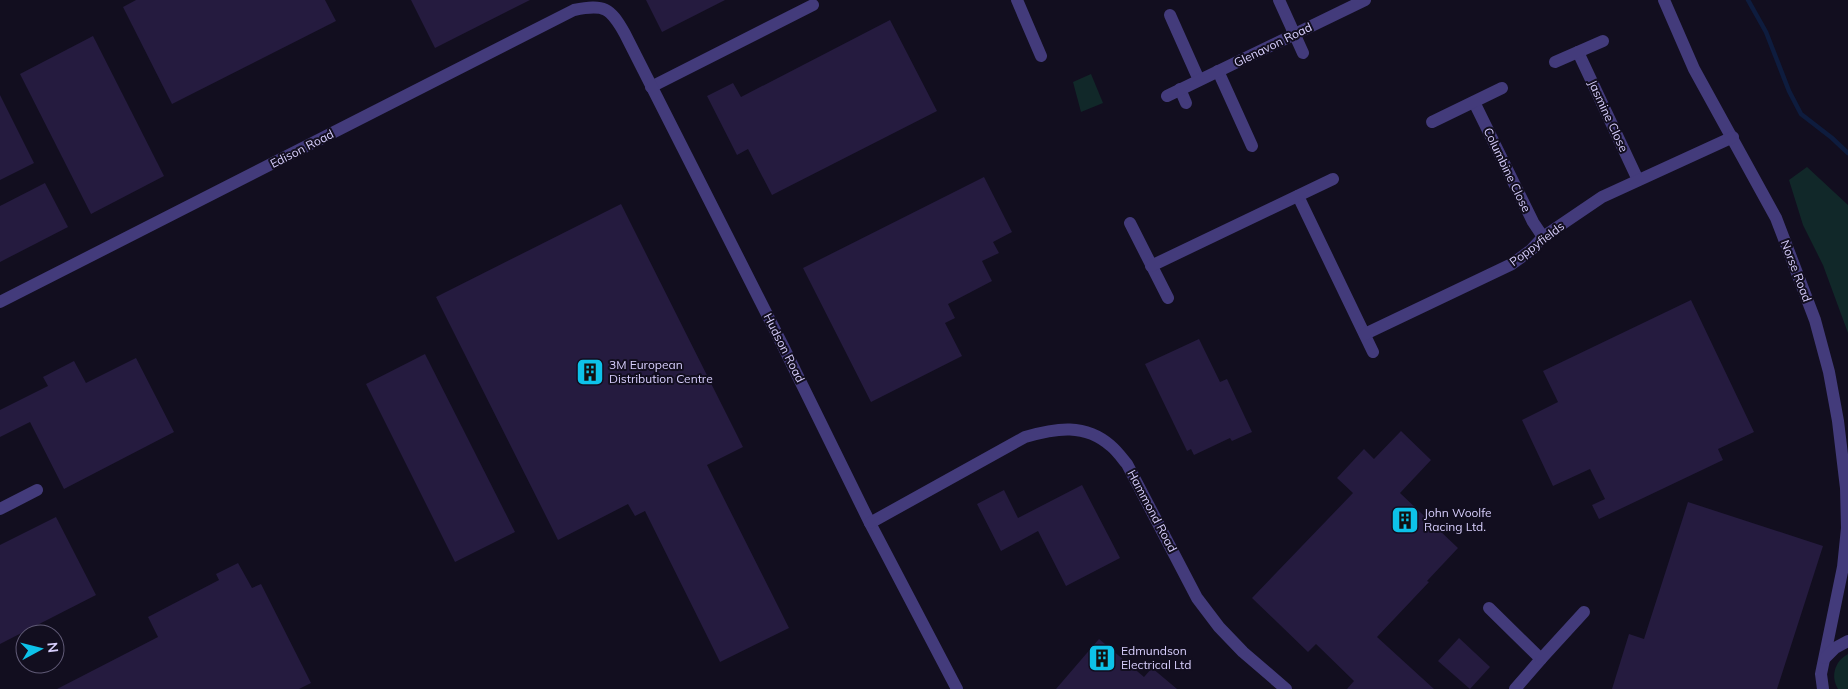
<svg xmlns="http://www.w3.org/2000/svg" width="1848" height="689" viewBox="0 0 1848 689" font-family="Mulish,sans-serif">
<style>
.green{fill:#112829}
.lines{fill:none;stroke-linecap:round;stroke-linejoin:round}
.stream{stroke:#0e1c3e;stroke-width:4.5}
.building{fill:#251b3f}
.minor{stroke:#433b7b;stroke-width:12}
.labels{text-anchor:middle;stroke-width:4;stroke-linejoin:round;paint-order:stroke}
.street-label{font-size:12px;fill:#d7cefc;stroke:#120e1f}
.poi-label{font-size:12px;fill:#d7cefc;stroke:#120e1f;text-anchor:start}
</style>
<rect width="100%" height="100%" fill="#120e1f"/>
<g class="green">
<path d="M 1091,74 L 1103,103 L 1081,112 L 1073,82 Z"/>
<path d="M 1807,167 L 1848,205 L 1848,333 L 1823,265 L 1803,225 L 1789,180 Z"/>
<path d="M 1848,654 L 1848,689 L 1838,689 C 1830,676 1835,661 1848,654 Z"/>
</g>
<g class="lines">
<path class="stream" d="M 1748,0 L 1766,32 L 1789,91 L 1801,114 L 1832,138 L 1848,153"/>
</g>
<g class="building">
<path d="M 136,0 L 325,0 L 336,21 L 172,104 L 123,7 Z"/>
<path d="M 411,0 L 530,0 L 435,48 Z"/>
<path d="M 646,0 L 725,0 L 662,32 Z"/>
<path d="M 890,20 L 937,111 L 772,195 L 748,149 L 737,155 L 707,96 L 733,83 L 741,97 Z"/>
<path d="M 93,36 L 164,176 L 91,214 L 20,74 Z"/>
<path d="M 0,95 L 34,163 L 0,180 Z"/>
<path d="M 984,177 L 1012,232 L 993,242 L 999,253 L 982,261 L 992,281 L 948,304 L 955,318 L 945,323 L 962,356 L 871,402 L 803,268 Z"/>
<path d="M 45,183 L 68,227 L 0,262 L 0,206 Z"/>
<path d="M 621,204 L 743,447 L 707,465 L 789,628 L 720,662 L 645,511 L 635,516 L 628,504 L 558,540 L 436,297 Z"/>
<path d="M 1691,300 L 1754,432 L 1718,449 L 1723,460 L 1599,519 L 1592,505 L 1605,499 L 1590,469 L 1553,486 L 1522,420 L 1558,402 L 1543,371 Z"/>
<path d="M 1199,339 L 1220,382 L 1227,379 L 1252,432 L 1232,441 L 1230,438 L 1194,455 L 1191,449 L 1187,451 L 1145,364 Z"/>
<path d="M 425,354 L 515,532 L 455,562 L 366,384 Z"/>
<path d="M 136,358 L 174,432 L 64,489 L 30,422 L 0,437 L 0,410 L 48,386 L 43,377 L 74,361 L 86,383 Z"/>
<path d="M 1401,431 L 1431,460 L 1400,493 L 1458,548 L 1427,581 L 1429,582 L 1377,637 L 1434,689 L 1347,689 L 1354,681 L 1316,644 L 1308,652 L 1252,598 L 1353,493 L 1337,478 L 1364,449 L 1374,459 Z"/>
<path d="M 1082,485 L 1120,558 L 1066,586 L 1038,531 L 1001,551 L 977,504 L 1004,490 L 1018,518 Z"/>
<path d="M 1688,502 L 1823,546 L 1777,689 L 1612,689 L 1629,634 L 1644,639 Z"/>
<path d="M 56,517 L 96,595 L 0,644 L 0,545 Z"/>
<path d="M 238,563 L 252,588 L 261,584 L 311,683 L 299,689 L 57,689 L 158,637 L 148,617 L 219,580 L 216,574 Z"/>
<path d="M 1459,638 L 1490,667 L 1470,689 L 1438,661 Z"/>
<path d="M 1099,639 L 1144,677 L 1152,668 L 1177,689 L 1056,689 Z"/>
</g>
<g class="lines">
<g class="minor">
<path d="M 1017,0 L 1041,56"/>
<path d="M 1279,0 L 1303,53"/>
<path d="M 1664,0 L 1694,69 L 1776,218 L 1815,320 L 1829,372 L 1838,421 L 1846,488 L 1847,528 L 1843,567 L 1821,674 L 1823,689"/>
<path d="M 1170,15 L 1199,80"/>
<path d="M 1578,52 L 1638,180"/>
<path d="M 1555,62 L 1603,41"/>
<path d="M 1218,71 L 1252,146"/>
<path d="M 651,87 L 813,5"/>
<path d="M 1180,89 L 1186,103"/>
<path d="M 1167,96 L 1365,0"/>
<path d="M 1474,102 L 1533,222 L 1543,237"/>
<path d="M 1432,122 L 1502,88"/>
<path d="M 1298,196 L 1373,352"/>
<path d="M 1130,223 L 1168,298"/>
<path d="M 1151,266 L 1333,179"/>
<path d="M 0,302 L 574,10 C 604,4 610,7 625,34 L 782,344 L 870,523 L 957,689"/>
<path d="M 1365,334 L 1512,264 L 1531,250 L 1543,237 L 1602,197 L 1733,137"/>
<path d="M 0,509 L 37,490"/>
<path d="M 870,523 L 1025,437 C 1056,428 1085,423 1111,446 C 1117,451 1122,458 1127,464 L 1197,598 L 1219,627 L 1243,652 L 1286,689"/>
<path d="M 1489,608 L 1541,659 L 1515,689"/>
<path d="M 1825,658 L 1835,648 L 1848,641"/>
<path d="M 1541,659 L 1584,612"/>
</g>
</g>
<defs>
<g id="building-square" transform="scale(1.4375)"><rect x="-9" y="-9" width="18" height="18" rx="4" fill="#0dc2e9" stroke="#120e1f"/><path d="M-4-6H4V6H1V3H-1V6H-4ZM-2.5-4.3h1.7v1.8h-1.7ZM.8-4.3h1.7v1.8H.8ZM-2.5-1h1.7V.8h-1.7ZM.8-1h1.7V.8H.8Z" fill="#111"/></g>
</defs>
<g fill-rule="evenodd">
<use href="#building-square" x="590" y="372"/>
<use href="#building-square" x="1405" y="520"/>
<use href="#building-square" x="1102" y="658"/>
</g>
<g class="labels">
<g class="street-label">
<text transform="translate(1273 45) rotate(-26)" y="4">Glenavon Road</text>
<text transform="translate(1608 116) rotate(65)" y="4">Jasmine Close</text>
<text transform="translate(302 149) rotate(-27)" y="4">Edison Road</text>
<text transform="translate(1507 170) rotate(64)" y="4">Columbine Close</text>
<text transform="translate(1537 244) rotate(-37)" y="4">Poppyfields</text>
<text transform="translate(1796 271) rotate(69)" y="4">Norse Road</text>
<text transform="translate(784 348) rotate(63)" y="4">Hudson Road</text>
<text transform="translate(1152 511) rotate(62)" y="4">Hammond Road</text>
</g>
<g class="poi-label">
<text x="609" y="369">3M European<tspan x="609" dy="14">Distribution Centre</tspan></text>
<text x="1424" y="517">John Woolfe<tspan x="1424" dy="14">Racing Ltd.</tspan></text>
<text x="1121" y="655">Edmundson<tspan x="1121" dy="14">Electrical Ltd</tspan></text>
</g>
</g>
<g transform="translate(40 649) rotate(83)"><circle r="24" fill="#120e1f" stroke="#615b77"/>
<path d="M0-4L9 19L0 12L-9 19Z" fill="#0dc2e9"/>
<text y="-8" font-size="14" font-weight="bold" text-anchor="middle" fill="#d7cefc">N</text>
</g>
</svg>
